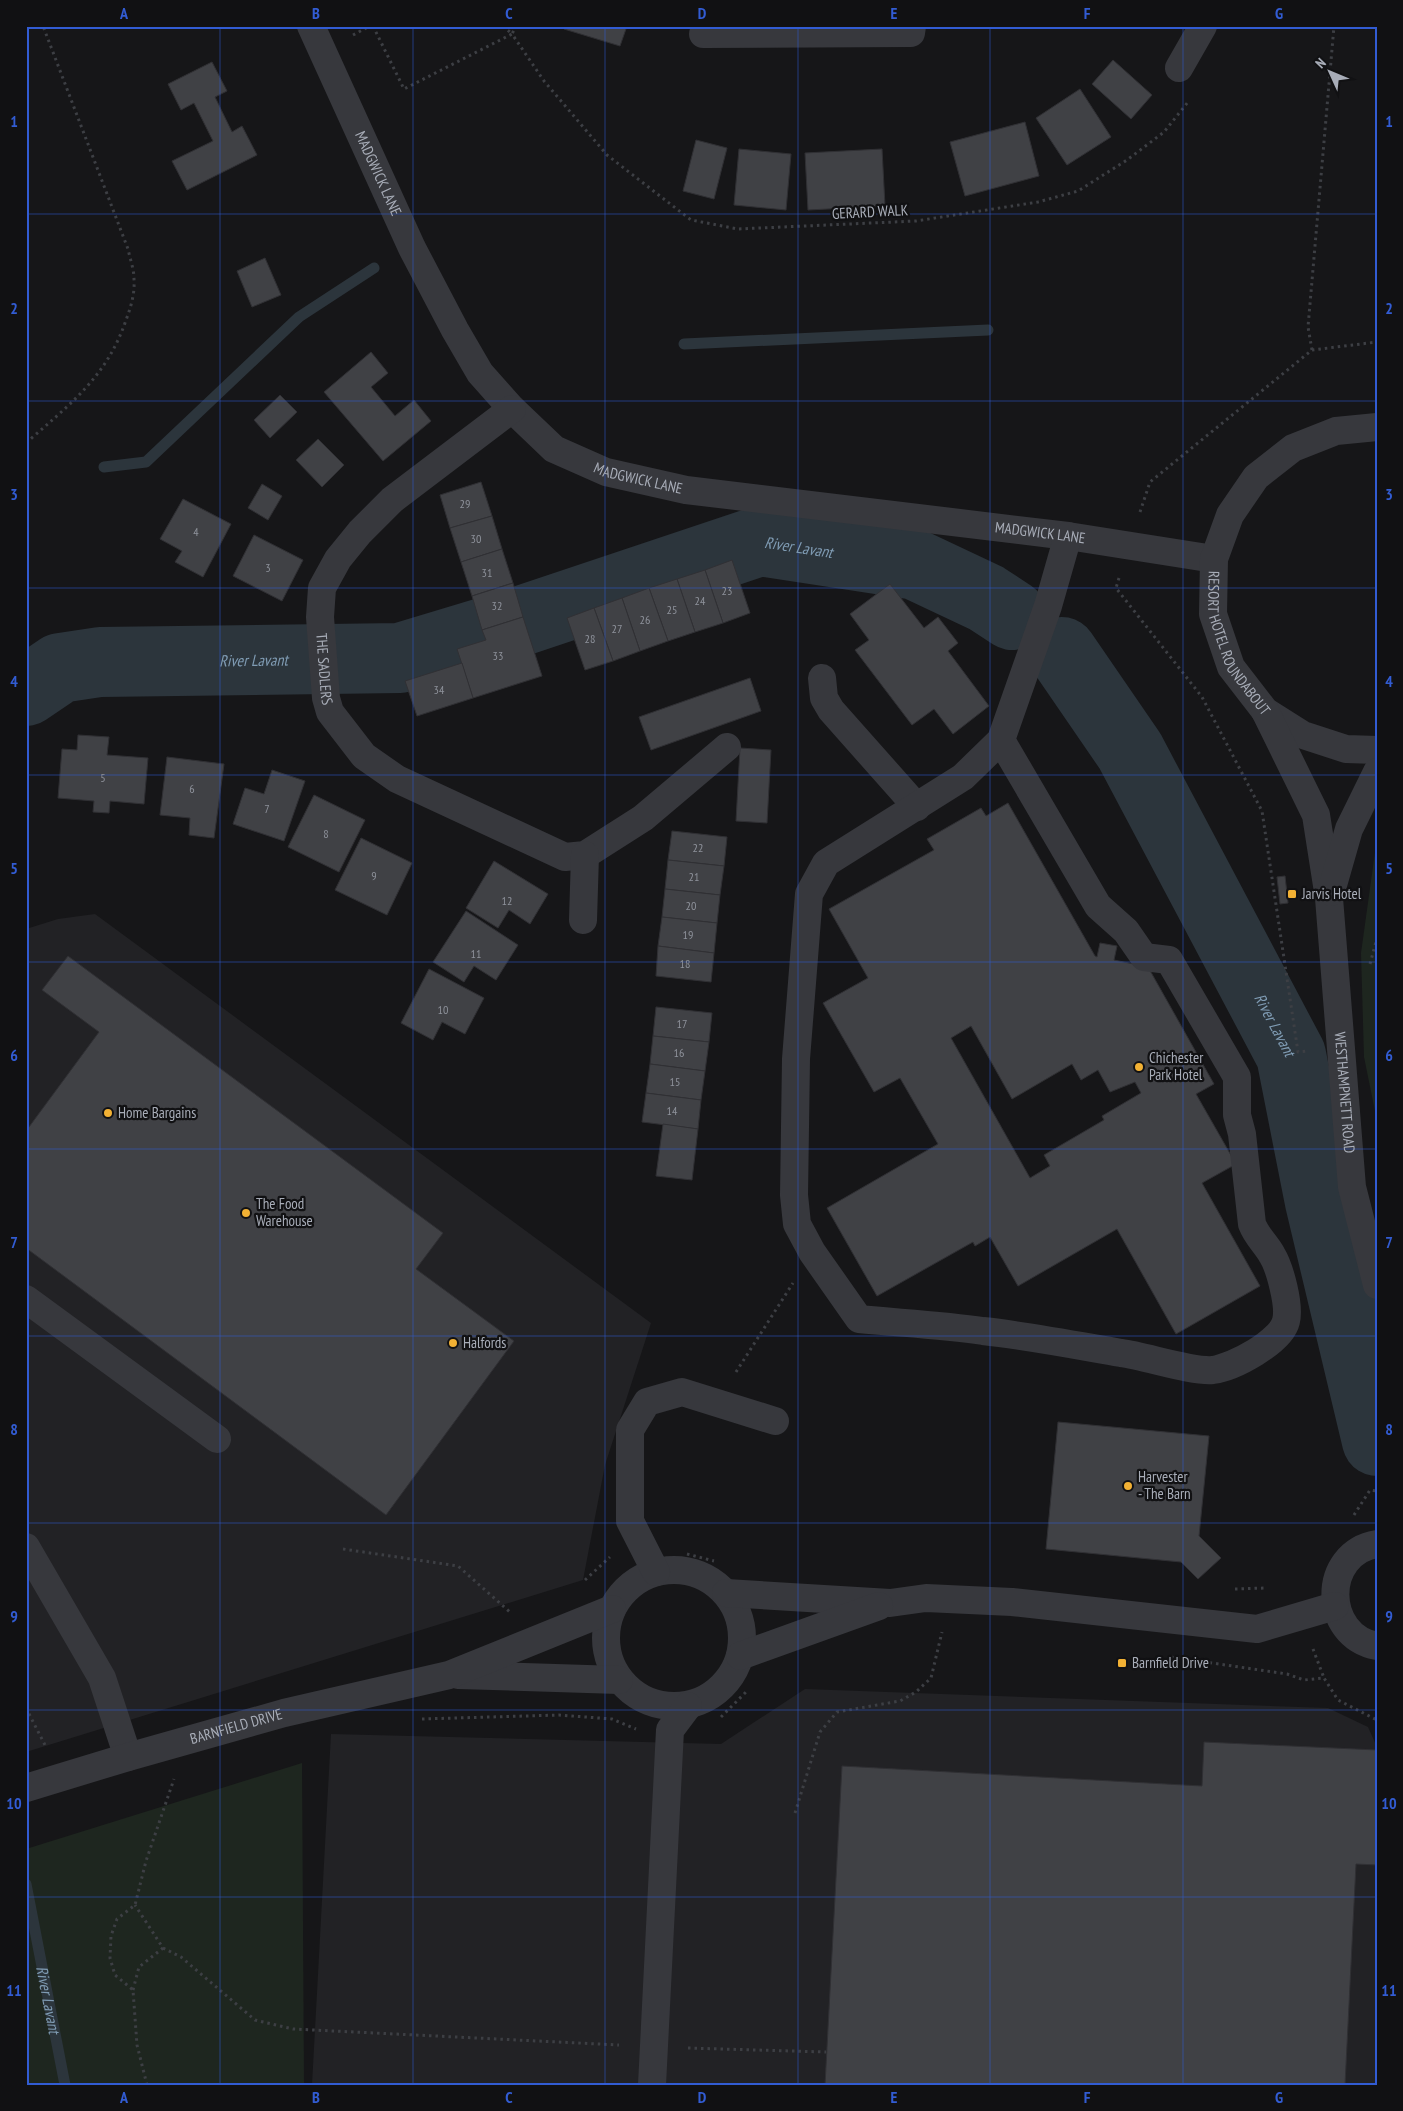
<svg xmlns="http://www.w3.org/2000/svg" width="1403" height="2111" viewBox="0 0 1403 2111" font-family="'PT Sans Narrow',sans-serif">
<style>
.built{fill:#222225}
.green{fill:#1e261f}
.lines{fill:none;stroke-linecap:round;stroke-linejoin:round}
.stream{stroke:#2c353c;stroke-width:11}
.river{stroke:#2c353c;stroke-width:70}
.building{fill:#404145;stroke:#303034;fill-rule:evenodd}
.path{stroke:#3d3f44;stroke-width:3;stroke-dasharray:2.5 4;stroke-linecap:butt}
.minor{stroke:#37383d;stroke-width:28}
.grid{fill:none;stroke:#325cd3;stroke-width:1;stroke-opacity:0.55}
.poi-dot{fill:#f2b134;stroke:#111113;stroke-width:2}
.labels{text-anchor:middle;stroke-width:4.5;stroke-linejoin:round;paint-order:stroke}
.number-label{font-size:12px;fill:#8e929b}
.street-label{font-size:15px;fill:#a8adb8;stroke:#111113}
.poi-label{font-size:15px;fill:#a8adb8;stroke:#111113;text-anchor:start}
.water-label{font-size:16px;font-style:italic;fill:#7f9bb3;stroke:#111113}
.neatline{fill:none;stroke:#325cd3;stroke-width:2}
.grid-label{font-size:16px;text-anchor:middle;font-weight:bold;fill:#325cd3}
</style>
<rect width="100%" height="100%" fill="#161618"/>
<g class="built">
<path d="M 95,914 L 651,1323 L 605,1465 L 583,1580 L 26,1752 L 26,929 L 58,919 Z"/>
<path d="M 805,1689 L 1328,1708 L 1368,1727 L 1377,1747 L 1377,2085 L 312,2085 L 331,1734 L 721,1744 Z"/>
</g>
<g class="green">
<path d="M 1376,845 L 1377,844 L 1377,1121 L 1364,1057 L 1361,953 Z"/>
<path d="M 302,1763 L 304,2085 L 26,2085 L 26,1849 Z"/>
</g>
<g class="lines">
<g class="stream">
<path d="M 684,344 L 988,330"/>
<path d="M 104,467 L 146,462 L 299,317 L 374,268"/>
<path id="s1" d="M 26,1884 L 65,2085"/>
</g>
<g class="river">
<path id="s2" d="M 524,620 L 760,541 L 916,565 L 986,598 L 1012,615"/>
<path id="s3" d="M 1062,652 L 1130,751 L 1291,1055 L 1320,1202 L 1377,1441"/>
<path id="s4" d="M 26,691 L 60,668 L 100,662 L 400,658 L 483,633"/>
</g>
</g>
<g class="building">
<path d="M 565,26 L 627,26 L 620,46 L 564,29 Z"/>
<path d="M 1113,60 L 1152,95 L 1131,119 L 1092,84 Z"/>
<path d="M 212,62 L 227,91 L 215,97 L 232,132 L 242,126 L 257,155 L 187,190 L 172,161 L 213,141 L 194,103 L 181,110 L 168,84 Z"/>
<path d="M 1080,89 L 1111,137 L 1067,165 L 1036,118 Z"/>
<path d="M 1025,122 L 1039,176 L 965,196 L 950,142 Z"/>
<path d="M 696,140 L 727,148 L 714,199 L 683,191 Z"/>
<path d="M 739,149 L 791,154 L 786,210 L 734,205 Z"/>
<path d="M 882,149 L 885,206 L 808,210 L 805,153 Z"/>
<path d="M 265,258 L 281,295 L 252,307 L 237,271 Z"/>
<path d="M 371,352 L 388,373 L 371,387 L 395,416 L 414,400 L 431,421 L 383,461 L 324,392 Z"/>
<path d="M 280,395 L 297,412 L 270,438 L 254,420 Z"/>
<path d="M 318,439 L 344,465 L 322,487 L 296,460 Z"/>
<path d="M 481,482 L 492,516 L 450,528 L 440,495 Z"/>
<path d="M 262,484 L 282,496 L 268,520 L 248,508 Z"/>
<path d="M 183,499 L 231,524 L 203,577 L 175,562 L 182,551 L 160,539 Z"/>
<path d="M 492,516 L 502,549 L 461,562 L 450,528 Z"/>
<path d="M 254,535 L 303,560 L 282,601 L 233,576 Z"/>
<path d="M 502,549 L 513,583 L 472,596 L 461,562 Z"/>
<path d="M 732,560 L 750,613 L 723,623 L 705,570 Z"/>
<path d="M 705,570 L 723,623 L 695,632 L 677,579 Z"/>
<path d="M 677,579 L 695,632 L 668,641 L 649,588 Z"/>
<path d="M 513,583 L 523,617 L 482,630 L 472,596 Z"/>
<path d="M 890,584 L 924,628 L 938,617 L 958,643 L 948,651 L 989,706 L 953,734 L 934,709 L 912,725 L 855,650 L 869,640 L 850,614 Z"/>
<path d="M 649,588 L 668,641 L 640,651 L 622,598 Z"/>
<path d="M 622,598 L 640,651 L 613,661 L 594,608 Z"/>
<path d="M 594,608 L 613,661 L 585,670 L 567,618 Z"/>
<path d="M 523,617 L 542,676 L 473,698 L 457,649 L 486,640 L 482,630 Z"/>
<path d="M 462,663 L 473,698 L 417,716 L 405,681 Z"/>
<path d="M 750,678 L 761,711 L 651,750 L 639,717 Z"/>
<path d="M 78,735 L 109,737 L 107,755 L 148,758 L 144,804 L 110,801 L 109,813 L 93,812 L 94,801 L 58,798 L 62,749 L 77,750 Z"/>
<path d="M 740,748 L 771,750 L 767,823 L 736,821 Z"/>
<path d="M 167,757 L 224,764 L 214,838 L 189,835 L 190,818 L 160,815 Z"/>
<path d="M 272,770 L 305,781 L 284,841 L 233,824 L 245,788 L 264,794 Z"/>
<path d="M 314,795 L 365,820 L 339,872 L 288,847 Z"/>
<path d="M 1008,803 L 1095,956 L 1097,957 L 1100,943 L 1117,946 L 1114,960 L 1148,967 L 1214,1084 L 1196,1094 L 1236,1164 L 1202,1183 L 1260,1286 L 1176,1334 L 1117,1229 L 1018,1286 L 990,1237 L 975,1246 L 973,1242 L 877,1296 L 827,1208 L 938,1144 L 900,1078 L 874,1092 L 823,1003 L 868,978 L 829,909 L 934,850 L 927,839 L 981,808 L 986,816 ZM 971,1026 L 1012,1099 L 1072,1064 L 1081,1080 L 1098,1070 L 1110,1092 L 1135,1082 L 1141,1093 L 1102,1116 L 1104,1120 L 1044,1155 L 1050,1166 L 1030,1178 L 951,1038 Z"/>
<path d="M 672,831 L 727,837 L 724,866 L 668,860 Z"/>
<path d="M 361,838 L 412,863 L 387,915 L 335,890 Z"/>
<path d="M 668,860 L 724,866 L 720,895 L 665,889 Z"/>
<path d="M 494,861 L 548,894 L 530,924 L 509,910 L 498,928 L 466,908 Z"/>
<path d="M 1285,876 L 1288,903 L 1280,904 L 1277,877 Z"/>
<path d="M 665,889 L 720,895 L 717,923 L 662,917 Z"/>
<path d="M 466,911 L 518,945 L 496,980 L 474,966 L 464,982 L 433,962 Z"/>
<path d="M 662,917 L 717,923 L 714,953 L 658,946 Z"/>
<path d="M 658,946 L 714,953 L 711,982 L 656,976 Z"/>
<path d="M 68,956 L 443,1233 L 416,1269 L 514,1341 L 386,1515 L 26,1248 L 26,1131 L 99,1032 L 42,990 Z"/>
<path d="M 429,969 L 484,998 L 465,1034 L 442,1022 L 433,1040 L 401,1023 Z"/>
<path d="M 656,1007 L 712,1013 L 709,1042 L 653,1036 Z"/>
<path d="M 653,1036 L 709,1042 L 705,1071 L 650,1064 Z"/>
<path d="M 650,1064 L 705,1071 L 701,1100 L 646,1093 Z"/>
<path d="M 646,1093 L 701,1100 L 698,1129 L 642,1122 Z"/>
<path d="M 663,1124 L 698,1129 L 692,1180 L 656,1176 Z"/>
<path d="M 1058,1422 L 1209,1436 L 1199,1536 L 1221,1558 L 1198,1579 L 1181,1562 L 1046,1549 Z"/>
<path d="M 1204,1742 L 1377,1750 L 1377,1865 L 1356,1864 L 1345,2085 L 825,2085 L 842,1766 L 1202,1786 Z"/>
</g>
<g class="lines">
<g class="path">
<path d="M 373,26 L 404,89 L 512,34 L 544,81 L 607,155 L 691,220 L 738,229 L 916,221 L 1038,202 L 1078,191 L 1127,160 L 1164,132 L 1188,102"/>
<path d="M 503,26 L 512,34 L 516,26"/>
<path d="M 353,35 L 370,26"/>
<path d="M 1312,350 L 1308,327 L 1334,26"/>
<path d="M 26,443 C 69,405 107,377 126,320 C 131,307 135,293 134,279 C 134,269 130,259 128,249 L 43,26"/>
<path d="M 1140,512 L 1150,482 L 1312,350 L 1377,342"/>
<path d="M 1119,578 L 1116,588 L 1202,697 L 1262,811 L 1298,1052 L 1307,1051"/>
<path d="M 1370,964 L 1377,938"/>
<path d="M 736,1372 L 793,1283"/>
<path d="M 1354,1515 L 1370,1490 L 1377,1491"/>
<path d="M 343,1549 L 458,1566 L 511,1613"/>
<path d="M 687,1554 L 714,1561"/>
<path d="M 585,1580 L 610,1557"/>
<path d="M 1235,1589 L 1266,1588"/>
<path d="M 1313,1649 L 1324,1678"/>
<path d="M 1171,1657 L 1287,1674 L 1304,1680 L 1324,1678 L 1338,1700 L 1377,1720"/>
<path d="M 26,1708 L 46,1747"/>
<path d="M 721,1717 L 747,1691"/>
<path d="M 422,1719 L 559,1715 L 612,1719 L 636,1729"/>
<path d="M 795,1813 L 820,1732 L 837,1712 L 900,1701 L 916,1692 L 931,1678 L 942,1632"/>
<path d="M 163,1948 L 181,1957 L 255,2020 L 293,2029 L 619,2045"/>
<path d="M 133,1990 L 139,1967 L 163,1948 L 135,1905"/>
<path d="M 688,2048 L 826,2052"/>
<path d="M 147,2085 L 137,2045 L 133,1990 L 115,1975 L 110,1958 L 111,1936 L 117,1919 L 135,1905 L 146,1861 L 174,1779"/>
</g>
<g class="minor">
<path id="s5" d="M 311,26 L 412,248 L 455,330 L 480,373 L 512,409 L 554,449 L 606,472 L 686,490 L 1068,536 L 1214,559"/>
<path d="M 703,34 L 911,33 L 912,26"/>
<path d="M 1179,68 L 1203,26"/>
<path id="s6" d="M 512,409 L 392,500 L 360,532 L 338,559 L 322,588 L 320,617 L 326,698 L 330,712 L 364,756 L 397,779 L 565,857 L 585,855 L 643,818 L 727,747"/>
<path id="s7" d="M 1377,427 L 1336,431 L 1293,448 L 1256,477 L 1230,515 L 1214,559 L 1213,614 L 1231,667 L 1265,711 L 1303,735 L 1346,749 L 1377,750"/>
<path d="M 822,678 L 824,698 L 831,710 L 917,807"/>
<path id="s8" d="M 1265,711 L 1316,815 L 1329,898 L 1352,1187 L 1377,1285"/>
<path d="M 1001,740 L 1098,906 L 1126,931 L 1144,957 L 1169,960 L 1237,1077 L 1237,1115 L 1242,1134 L 1252,1224 C 1257,1237 1266,1244 1272,1255 C 1280,1268 1290,1306 1286,1321 C 1281,1342 1234,1367 1213,1370 C 1192,1372 1145,1356 1121,1353 C 1075,1345 1029,1336 983,1331 C 942,1325 900,1323 859,1319 L 812,1252 L 797,1224 L 794,1195 L 796,1059 L 809,894 L 826,863 L 963,777 L 1001,740 L 1048,606 L 1068,536"/>
<path d="M 1331,892 L 1349,829 L 1377,772"/>
<path d="M 583,920 L 585,855"/>
<path d="M 26,1299 L 217,1439"/>
<path d="M 1377,1544 C 1321,1553 1322,1636 1377,1646"/>
<path d="M 26,1547 L 102,1678 L 128,1757"/>
<circle cx="674" cy="1638" r="68"/>
<path d="M 656,1572 L 630,1521 L 630,1430 L 647,1402 L 682,1392 L 775,1421"/>
<path d="M 726,1593 L 890,1603 L 926,1598 L 1012,1602 L 1257,1629 L 1335,1606"/>
<path d="M 740,1656 L 879,1606"/>
<path d="M 458,1675 L 619,1680"/>
<path id="s9" d="M 26,1788 L 128,1757 L 284,1713 L 449,1675 L 612,1609"/>
<path d="M 652,2085 L 670,1730 L 688,1706"/>
</g>
</g>
<path class="grid" d="M 220,26 L 220,2085M 413,26 L 413,2085M 605,26 L 605,2085M 798,26 L 798,2085M 990,26 L 990,2085M 1183,26 L 1183,2085M 26,214 L 1377,214M 26,401 L 1377,401M 26,588 L 1377,588M 26,775 L 1377,775M 26,962 L 1377,962M 26,1149 L 1377,1149M 26,1336 L 1377,1336M 26,1523 L 1377,1523M 26,1710 L 1377,1710M 26,1897 L 1377,1897"/>
<g class="poi-dot">
<rect x="1287" y="889" width="10" height="10" rx="2.5"/>
<circle cx="1139" cy="1067" r="5"/>
<circle cx="108" cy="1113" r="5"/>
<circle cx="246" cy="1213" r="5"/>
<circle cx="453" cy="1343" r="5"/>
<circle cx="1128" cy="1486" r="5"/>
<rect x="1117" y="1658" width="10" height="10" rx="2.5"/>
</g>
<g class="labels">
<g class="number-label">
<text x="465" y="508">29</text>
<text x="196" y="536">4</text>
<text x="476" y="543">30</text>
<text x="268" y="572">3</text>
<text x="487" y="577">31</text>
<text x="727" y="595">23</text>
<text x="700" y="605">24</text>
<text x="497" y="610">32</text>
<text x="672" y="614">25</text>
<text x="645" y="624">26</text>
<text x="617" y="633">27</text>
<text x="590" y="643">28</text>
<text x="498" y="660">33</text>
<text x="439" y="694">34</text>
<text x="103" y="782">5</text>
<text x="192" y="793">6</text>
<text x="267" y="813">7</text>
<text x="326" y="838">8</text>
<text x="698" y="852">22</text>
<text x="374" y="880">9</text>
<text x="694" y="881">21</text>
<text x="507" y="905">12</text>
<text x="691" y="910">20</text>
<text x="688" y="939">19</text>
<text x="476" y="958">11</text>
<text x="685" y="968">18</text>
<text x="443" y="1014">10</text>
<text x="682" y="1028">17</text>
<text x="679" y="1057">16</text>
<text x="675" y="1086">15</text>
<text x="672" y="1115">14</text>
</g>
<g class="street-label">
<text dy="5" stroke="none"><textPath href="#s5" startOffset="162">MADGWICK LANE</textPath></text>
<text transform="translate(870 212) rotate(-3)" y="5">GERARD WALK</text>
<text dy="5" stroke="none"><textPath href="#s5" startOffset="582">MADGWICK LANE</textPath></text>
<text dy="5" stroke="none"><textPath href="#s5" startOffset="988">MADGWICK LANE</textPath></text>
<text dy="5" stroke="none"><textPath href="#s7" startOffset="318">RESORT HOTEL ROUNDABOUT</textPath></text>
<text dy="5" stroke="none"><textPath href="#s6" startOffset="345">THE SADLERS</textPath></text>
<text dy="5" stroke="none"><textPath href="#s8" startOffset="395">WESTHAMPNETT ROAD</textPath></text>
<text dy="5" stroke="none"><textPath href="#s9" startOffset="219">BARNFIELD DRIVE</textPath></text>
</g>
<g class="poi-label">
<text x="1302" y="899">Jarvis Hotel</text>
<text x="1149" y="1063">Chichester<tspan x="1149" dy="17">Park Hotel</tspan></text>
<text x="118" y="1118">Home Bargains</text>
<text x="256" y="1209">The Food<tspan x="256" dy="17">Warehouse</tspan></text>
<text x="463" y="1348">Halfords</text>
<text x="1138" y="1482">Harvester<tspan x="1138" dy="17">- The Barn</tspan></text>
<text x="1132" y="1668">Barnfield Drive</text>
</g>
<g class="water-label">
<text dy="6" stroke="none"><textPath href="#s2" startOffset="288">River Lavant</textPath></text>
<text dy="6" stroke="none"><textPath href="#s4" startOffset="235">River Lavant</textPath></text>
<text dy="6" stroke="none"><textPath href="#s3" startOffset="430">River Lavant</textPath></text>
<text dy="6" stroke="none"><textPath href="#s1" startOffset="118">River Lavant</textPath></text>
</g>
</g>
<rect width="1403" height="2111" fill="none" stroke="#111113" stroke-width="55"/>
<g transform="translate(1330 72) rotate(314)" stroke="#111113" stroke-width="4" paint-order="stroke">
<path d="M0-4L9 19L0 12L-9 19Z" fill="#a8adb8"/>
<text y="-8" font-size="14" font-weight="bold" text-anchor="middle" fill="#a8adb8">N</text>
</g>
<rect x="28" y="28" width="1348" height="2056" class="neatline"/>
<g class="grid-label">
<text x="124" y="19">A</text>
<text x="316" y="19">B</text>
<text x="509" y="19">C</text>
<text x="702" y="19">D</text>
<text x="894" y="19">E</text>
<text x="1087" y="19">F</text>
<text x="1279" y="19">G</text>
<text x="14" y="127">1</text>
<text x="1389" y="127">1</text>
<text x="14" y="314">2</text>
<text x="1389" y="314">2</text>
<text x="14" y="500">3</text>
<text x="1389" y="500">3</text>
<text x="14" y="687">4</text>
<text x="1389" y="687">4</text>
<text x="14" y="874">5</text>
<text x="1389" y="874">5</text>
<text x="14" y="1061">6</text>
<text x="1389" y="1061">6</text>
<text x="14" y="1248">7</text>
<text x="1389" y="1248">7</text>
<text x="14" y="1435">8</text>
<text x="1389" y="1435">8</text>
<text x="14" y="1622">9</text>
<text x="1389" y="1622">9</text>
<text x="14" y="1809">10</text>
<text x="1389" y="1809">10</text>
<text x="14" y="1996">11</text>
<text x="1389" y="1996">11</text>
<text x="124" y="2103">A</text>
<text x="316" y="2103">B</text>
<text x="509" y="2103">C</text>
<text x="702" y="2103">D</text>
<text x="894" y="2103">E</text>
<text x="1087" y="2103">F</text>
<text x="1279" y="2103">G</text>
</g>
</svg>
